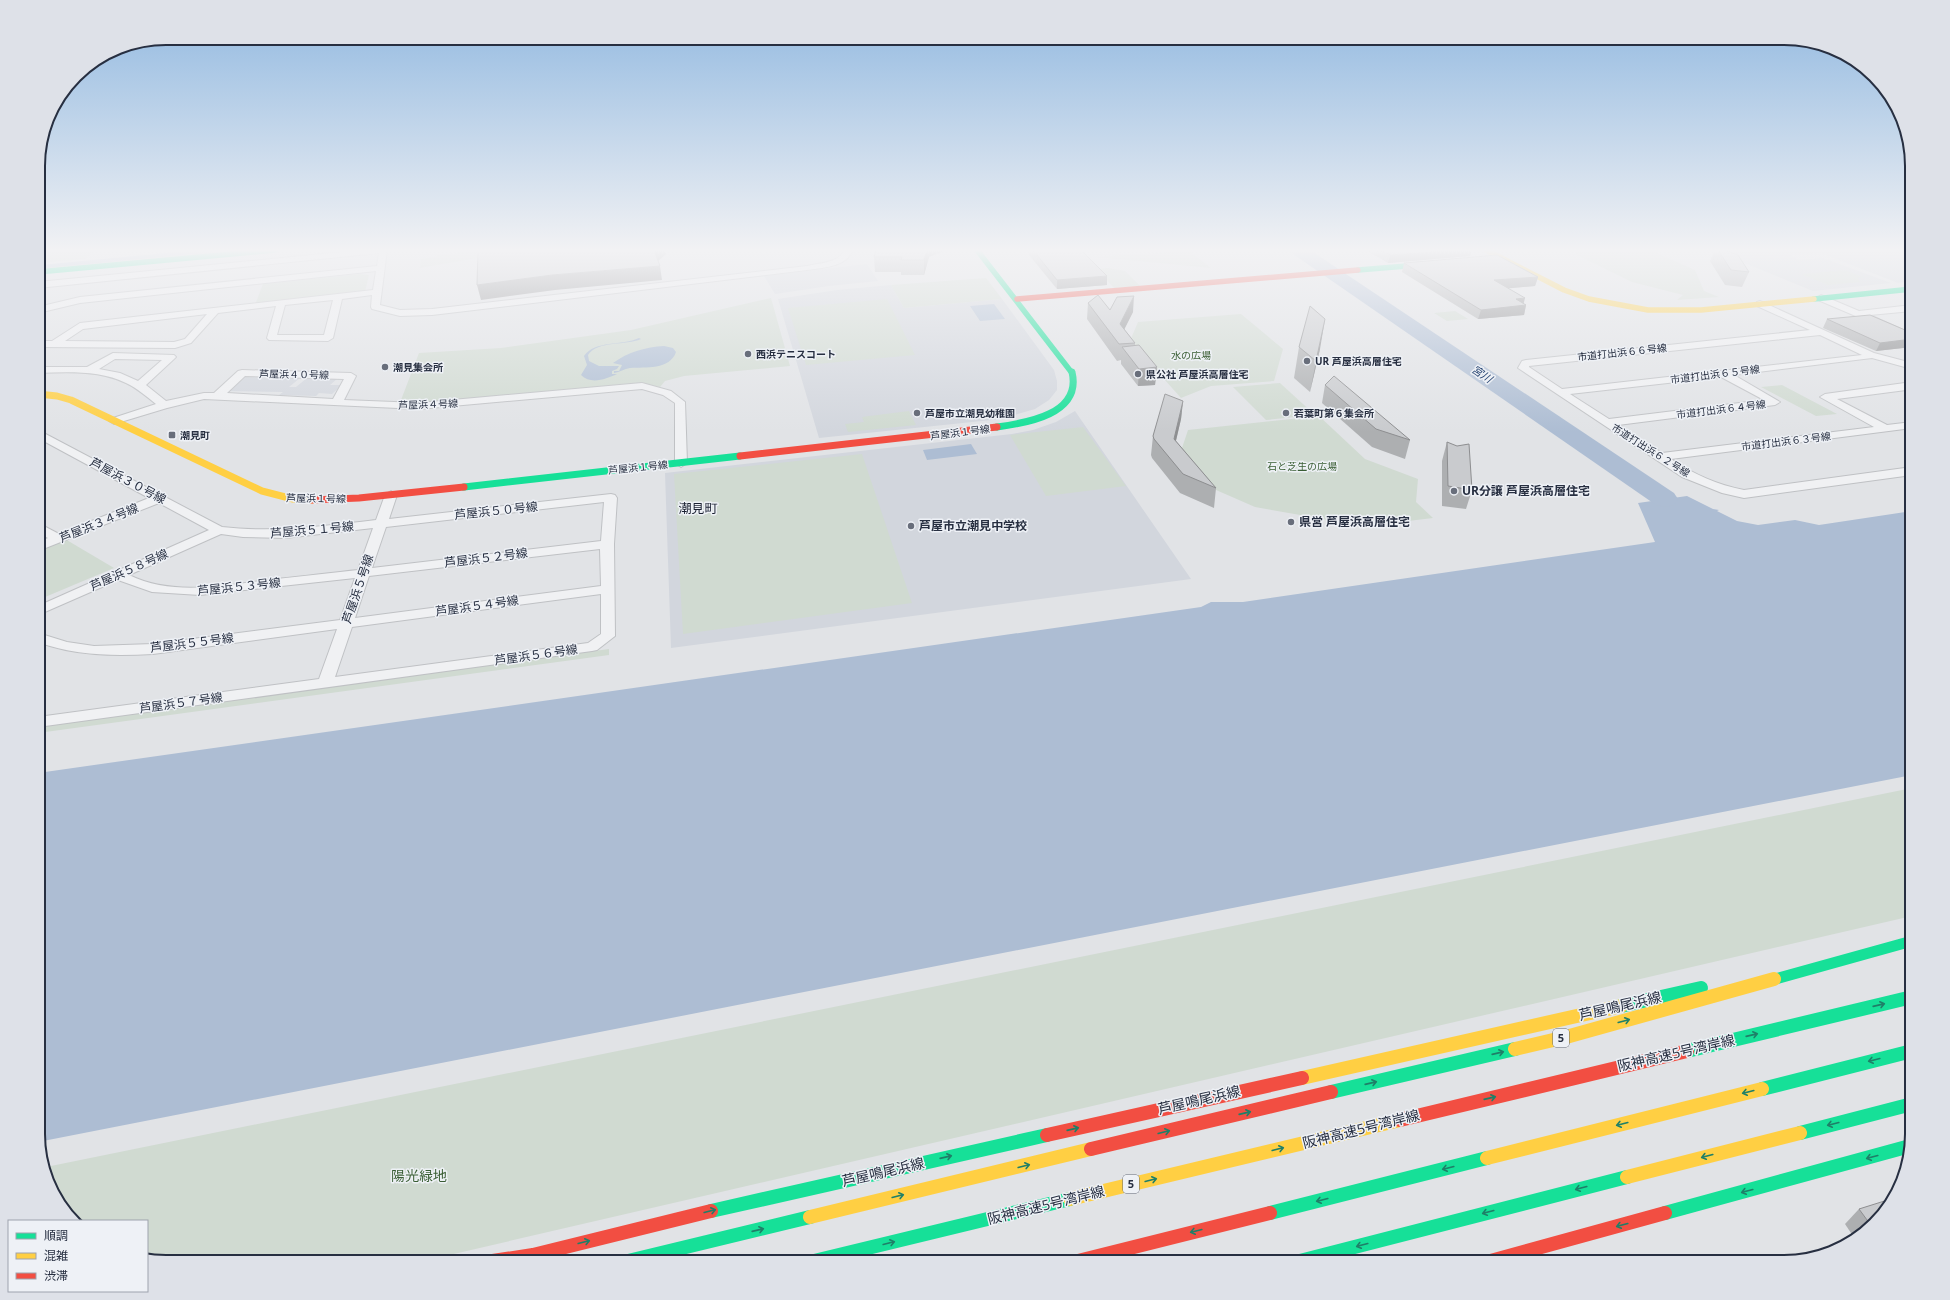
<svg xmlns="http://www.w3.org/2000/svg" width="1950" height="1300" viewBox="0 0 1950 1300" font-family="'Open Sans','Noto Sans JP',sans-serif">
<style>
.built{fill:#d2d6dd}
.green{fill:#d0dad1}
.water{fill:#adbdd3}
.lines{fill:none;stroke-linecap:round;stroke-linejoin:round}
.stream{stroke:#adbdd3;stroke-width:3.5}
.river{fill:#adbdd3;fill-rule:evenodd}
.street-casing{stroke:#bfc1c4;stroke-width:2}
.street{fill:#f0f1f3;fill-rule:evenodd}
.fast-far3{stroke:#16e098;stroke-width:5.5}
.fast-far2{stroke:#16e098;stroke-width:7}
.fast-far1{stroke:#16e098;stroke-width:11}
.fast{stroke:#16e098;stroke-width:14}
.slow-far3{stroke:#ffcf43;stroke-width:5.5}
.slow-far2{stroke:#ffcf43;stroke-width:7}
.slow-far1{stroke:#ffcf43;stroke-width:11}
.slow{stroke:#ffcf43;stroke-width:14}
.jam-far2{stroke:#f24e42;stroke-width:5.5}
.jam-far1{stroke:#f24e42;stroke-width:7}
.jam{stroke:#f24e42;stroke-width:14}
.wall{fill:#adafb1}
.shaded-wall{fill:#8d8e90}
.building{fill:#c9cbce;stroke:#8d8e90}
.oneway{stroke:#1f7f68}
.poi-dot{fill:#686e7b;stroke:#eef1f6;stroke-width:1.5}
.labels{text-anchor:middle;stroke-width:3;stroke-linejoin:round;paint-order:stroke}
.far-street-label{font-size:10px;fill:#272f41;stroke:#eef1f6}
.far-poi-label{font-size:10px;font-weight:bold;fill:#272f41;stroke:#eef1f6;text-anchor:start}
.far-park-label{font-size:10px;fill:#395d33;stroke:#eef1f6}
.far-water-label{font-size:11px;font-style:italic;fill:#2e4b77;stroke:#eef1f6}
.shield{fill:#eef1f6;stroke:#636977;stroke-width:1}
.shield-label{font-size:11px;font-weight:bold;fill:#272f41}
.street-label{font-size:12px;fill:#272f41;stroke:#eef1f6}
.poi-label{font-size:12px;font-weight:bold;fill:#272f41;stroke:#eef1f6;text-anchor:start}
.neighbourhood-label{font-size:13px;fill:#192031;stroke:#eef1f6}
.near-street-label{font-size:14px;fill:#272f41;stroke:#eef1f6}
.near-park-label{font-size:14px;fill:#395d33;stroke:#eef1f6}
.rim{fill:none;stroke:#272f41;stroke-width:2}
</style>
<rect width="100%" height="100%" fill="#e1e3e6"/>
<g class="built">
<path d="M 1713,250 L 1912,250 L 1912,281 L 1898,283 L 1821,253 L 1791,255 L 1799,260 L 1823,258 L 1891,283 L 1813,291 Z"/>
<path d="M 867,264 L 878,281 L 829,286 L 775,294 L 764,276 Z"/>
<path d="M 891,285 L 904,308 L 1002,299 L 1054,370 L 1057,381 L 1057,390 L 1049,400 L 1035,409 L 1001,419 L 819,438 L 778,299 L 837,290 Z"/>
<path d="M 245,377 L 300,378 L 289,387 L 296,387 L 307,378 L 337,379 L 330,385 L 342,385 L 332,394 L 319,393 L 316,396 L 279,395 L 283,392 L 226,391 Z"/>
<path d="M 1075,411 L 1191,579 L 671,648 L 665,473 L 1012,434 L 1033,430 L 1056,422 Z"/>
</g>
<g class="green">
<path d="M 47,250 L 94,250 L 85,259 L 38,263 L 38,255 Z"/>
<path d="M 225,250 L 246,250 L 38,270 L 38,268 Z"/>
<path d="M 488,250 L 500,254 L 420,268 L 421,259 L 436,257 L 437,255 Z"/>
<path d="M 1574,250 L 1650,250 L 1695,270 L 1704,291 L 1719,297 L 1677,300 L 1683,295 L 1632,282 L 1577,255 Z"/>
<path d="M 1189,251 L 1211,268 L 1096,257 Z"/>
<path d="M 1108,268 L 1125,271 L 1140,286 L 1114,288 L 1097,269 Z"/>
<path d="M 1845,270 L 1863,277 L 1858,278 L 1860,282 L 1828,285 L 1801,274 Z"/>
<path d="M 360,274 L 369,275 L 365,292 L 255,305 L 263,284 Z"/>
<path d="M 986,278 L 1002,299 L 904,308 L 891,285 Z"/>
<path d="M 771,298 L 790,366 L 684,376 L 665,381 L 660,387 L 646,384 L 625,384 L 437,403 L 401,400 L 419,353 L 501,348 L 631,330 Z"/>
<path d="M 887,299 L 915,355 L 806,365 L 788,308 Z"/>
<path d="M 1455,311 L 1468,319 L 1447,321 L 1434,313 Z"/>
<path d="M 1241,314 L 1283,349 L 1274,381 L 1211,386 L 1181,398 L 1130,341 L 1138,322 Z"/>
<path d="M 1280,383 L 1315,415 L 1266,420 L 1233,387 Z"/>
<path d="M 1782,385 L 1837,414 L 1816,416 L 1761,387 Z"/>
<path d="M 909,411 L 916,425 L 848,432 L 845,424 L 864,422 L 862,417 Z"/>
<path d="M 1319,416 L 1365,459 L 1418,479 L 1416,502 L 1433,518 L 1358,527 L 1349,518 L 1329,520 L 1255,507 L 1200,483 L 1179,457 L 1188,430 Z"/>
<path d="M 1083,427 L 1126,486 L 1046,496 L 1010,435 Z"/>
<path d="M 862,454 L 912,603 L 683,634 L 674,474 Z"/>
<path d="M 65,539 L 114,568 L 38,600 L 38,550 Z"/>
<path d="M 609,649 L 609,655 L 38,733 L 38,727 Z"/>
<path d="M 1912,788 L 1912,916 L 419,1262 L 166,1262 L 147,1259 L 147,1221 L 77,1221 L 55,1198 L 46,1167 Z"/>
</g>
<g class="water">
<path d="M 994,304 L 1005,319 L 980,321 L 970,306 Z"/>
<path d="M 639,338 L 641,339 C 626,346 598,340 588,355 L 589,361 L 599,366 L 619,366 L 617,369 L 612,371 L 612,374 L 617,374 C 606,379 591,385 581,375 L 587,365 L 584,356 C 595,340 622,346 639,338 Z"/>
<path d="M 664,346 L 673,348 L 676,352 C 670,370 645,367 630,368 C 624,369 620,372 614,373 L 614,371 L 619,371 L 622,365 L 613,363 C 628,352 646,347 664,346 Z"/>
<path d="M 971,444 L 977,454 L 927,460 L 923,450 Z"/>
<path d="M 1687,496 L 1713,509 L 1719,510 L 1717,511 L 1737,521 L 1758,525 L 1795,520 L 1819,525 L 1912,511 L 1912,775 L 38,1142 L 38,773 L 1201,607 L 1211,602 L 1243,602 L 1655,542 L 1638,503 Z"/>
</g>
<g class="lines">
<path class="stream" d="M 38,267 L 216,250"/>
<path class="river" d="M 1290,250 L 1310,250 L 1674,493 L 1678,499 L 1674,505 L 1665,507 L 1656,505 L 1293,254 Z"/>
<g class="street-casing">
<g id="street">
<path d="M 363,250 L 387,250 L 380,305 L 400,310 L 432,309 L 807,266 C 819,263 840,263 844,250 L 852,250 C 848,267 821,268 807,270 L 432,315 L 400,316 L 372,309 L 371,307 L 372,295 L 342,299 L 333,338 L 328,341 L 269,340 L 267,338 L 276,306 L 218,313 L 191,343 L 175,348 L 38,347 L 38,341 L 52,341 L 80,323 L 373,290 L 376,271 L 80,303 L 38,313 L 38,307 L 80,297 L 377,266 L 379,253 L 38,288 L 38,282 ZM 333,300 L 324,335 L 277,335 L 285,305 ZM 207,314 L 185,339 L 174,342 L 65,341 L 83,329 Z"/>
<path d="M 1821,295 L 1859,311 L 1912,305 L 1912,311 L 1870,315 L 1912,334 L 1912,340 L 1818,300 L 1817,298 Z"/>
<path d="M 1760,301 L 1874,353 L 1912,363 L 1912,369 L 1872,358 L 1734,375 L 1780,402 L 1775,405 L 1618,425 L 1662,453 L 1874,427 L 1820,397 L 1825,394 L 1912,382 L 1912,388 L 1906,390 L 1837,399 L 1887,425 L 1912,422 L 1912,428 L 1671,459 C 1693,474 1718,485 1744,490 L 1912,467 L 1912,475 L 1744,498 L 1722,493 L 1682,477 L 1518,368 L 1522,361 L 1526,360 L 1810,330 L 1757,306 L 1757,302 ZM 1820,335 L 1862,355 L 1562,389 L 1529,367 L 1529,366 ZM 1721,377 L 1764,400 L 1609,419 L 1570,394 Z"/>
<path d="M 113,353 L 174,355 L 176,357 L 174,359 L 146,385 L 166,401 L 204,393 L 214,393 L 238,371 L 242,370 L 351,373 L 356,376 L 344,400 L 419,403 L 642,383 L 671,391 L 685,402 L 687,463 L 681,467 L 675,463 L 675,403 L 663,395 L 642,389 L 419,409 L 204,399 L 167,408 L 114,424 L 109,421 L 110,419 L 156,404 C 146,396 137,388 126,383 C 100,370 67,372 38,373 L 38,367 L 87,367 ZM 115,359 L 162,360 L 138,381 L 120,373 L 99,369 ZM 245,376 L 344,379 L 333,399 L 227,393 Z"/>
<path d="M 38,430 L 222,527 C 275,533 324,526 376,520 L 385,495 L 391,491 L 397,495 L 389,519 L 611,494 L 615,495 L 617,498 L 614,544 L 615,636 L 597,650 L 592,651 L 38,727 L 38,717 L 319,679 L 337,629 L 153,654 C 114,656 75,656 38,642 L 38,633 L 67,642 L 94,646 L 153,644 L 340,620 L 355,578 L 200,595 L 152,592 L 118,580 L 38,615 L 38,606 L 209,530 L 159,503 L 38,551 L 38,542 L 48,538 L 38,533 L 38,523 L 59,534 L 149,498 L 38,438 ZM 604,502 L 601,541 L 372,568 L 386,527 ZM 373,528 L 358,570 C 328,573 298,577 267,580 C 223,586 171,596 129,575 L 221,534 L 243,537 L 285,538 ZM 600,549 L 601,586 L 355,618 L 369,576 ZM 601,594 L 601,634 L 588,643 L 335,677 L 352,627 Z"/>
</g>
</g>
<use href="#street" class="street"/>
<g class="fast-far3">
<path d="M 977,250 L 1072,373"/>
<path d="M 1358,270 L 1431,264"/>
<path d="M 38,272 L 275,250"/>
<path d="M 1814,299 L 1912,289"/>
</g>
<g class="fast-far2">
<path d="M 997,427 C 1027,423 1082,414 1072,372"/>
<path d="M 464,487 L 740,456"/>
</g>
<path class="fast-far1" d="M 1775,979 L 1912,941"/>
<g class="fast">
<path d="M 1621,1006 L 1701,988"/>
<path d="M 1687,1051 L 1912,997"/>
<path d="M 1762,1089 L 1912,1051"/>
<path d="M 1331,1092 L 1515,1049"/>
<path d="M 1800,1133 L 1912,1104"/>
<path d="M 711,1211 L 1047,1135"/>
<path d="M 1270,1213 L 1487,1158"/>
<path d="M 1665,1213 L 1910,1146"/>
<path d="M 624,1262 L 810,1217"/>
<path d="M 810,1262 L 1070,1199"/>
<path d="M 1296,1262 L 1627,1177"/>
</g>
<path class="slow-far3" d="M 1486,250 L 1564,290 L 1589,299 L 1648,310 L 1701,310 L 1814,299"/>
<path class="slow-far2" d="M 38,394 L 57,396 L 71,400 L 262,491 L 293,499 L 312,500"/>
<path class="slow-far1" d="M 1770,980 L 1775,979"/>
<g class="slow">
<path d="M 1515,1049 L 1566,1037 L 1774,979"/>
<path d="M 1302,1078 L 1621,1006"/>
<path d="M 1487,1158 L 1762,1089"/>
<path d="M 1627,1177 L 1800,1133"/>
<path d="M 1070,1199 L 1400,1120"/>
<path d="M 810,1217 L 1091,1149"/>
</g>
<path class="jam-far2" d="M 1017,299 L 1358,270"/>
<g class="jam-far1">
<path d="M 740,456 L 997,427"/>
<path d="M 312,500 L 359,498 L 464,487"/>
</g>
<g class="jam">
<path d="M 1400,1120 L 1687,1051"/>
<path d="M 1047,1135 L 1302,1078"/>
<path d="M 1091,1149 L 1331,1092"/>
<path d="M 486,1262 L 533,1255 L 711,1211"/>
<path d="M 1074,1262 L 1270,1213"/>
<path d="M 1487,1262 L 1665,1213"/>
</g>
</g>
<g class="wall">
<path d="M 1029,250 L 1081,250 L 1107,285 L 1057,289 L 1029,255 Z"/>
<path d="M 1366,250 L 1472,250 L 1470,256 L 1388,263 Z"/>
<path d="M 1715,250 L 1725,250 L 1749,272 L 1742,287 L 1725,285 L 1710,261 Z"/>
<path d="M 874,257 L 929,257 L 924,275 L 901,275 L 901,272 L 875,272 Z"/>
<path d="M 1404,263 L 1538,277 L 1535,286 L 1508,288 L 1524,304 L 1526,305 L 1524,315 L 1478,319 L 1402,272 Z"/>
<path d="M 1088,303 L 1110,310 L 1133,312 L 1124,329 L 1135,343 L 1135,346 L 1157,367 L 1155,385 L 1138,386 L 1121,364 L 1121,360 L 1117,361 L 1087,319 Z"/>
<path d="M 1827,319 L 1912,333 L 1912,347 L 1876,351 L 1823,328 Z"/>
<path d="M 1299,347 L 1320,349 L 1310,392 L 1294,378 Z"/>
<path d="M 1325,385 L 1410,440 L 1405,459 L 1372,447 L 1322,403 Z"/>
<path d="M 1183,401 L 1181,419 L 1176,441 L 1216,488 L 1214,508 L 1180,493 L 1152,458 L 1151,455 L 1153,436 Z"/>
<path d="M 1447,442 L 1472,490 L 1466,509 L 1442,506 L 1442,461 Z"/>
<path d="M 1890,1205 L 1855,1239 L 1845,1224 L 1859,1209 Z"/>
</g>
<g class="shaded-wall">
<path d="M 653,250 L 665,250 L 666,254 L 656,263 Z"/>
<path d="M 927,250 L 948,250 L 929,257 L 924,275 L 924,260 Z"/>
<path d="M 1458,250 L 1472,250 L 1470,256 L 1388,263 L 1390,255 Z"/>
<path d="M 660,266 L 662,280 L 555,290 L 481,300 L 477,285 L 552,275 Z"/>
<path d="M 1107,276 L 1107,285 L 1057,289 L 1057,280 Z"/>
<path d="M 1538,277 L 1535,286 L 1491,290 L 1494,280 Z"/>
<path d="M 1134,296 L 1133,312 L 1119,340 L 1120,324 Z"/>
<path d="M 1525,298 L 1523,306 L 1526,305 L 1524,315 L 1478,319 L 1481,310 L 1516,299 Z"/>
<path d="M 1325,319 L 1320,349 L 1310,392 L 1316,361 Z"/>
<path d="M 1912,339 L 1912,347 L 1876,351 L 1880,343 Z"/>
<path d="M 1157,367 L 1155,385 L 1138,386 L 1139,369 Z"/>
<path d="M 1183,401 L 1181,419 L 1172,457 L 1174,439 Z"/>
</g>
<g class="building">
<path d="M 478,250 L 654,250 L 660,266 L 552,275 L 477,285 Z"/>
<path d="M 876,250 L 927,250 L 924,260 L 901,260 L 902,257 L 874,257 Z"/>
<path d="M 1033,250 L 1081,250 L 1107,276 L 1057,280 Z"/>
<path d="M 1380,250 L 1458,250 L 1390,255 Z"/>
<path d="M 1718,250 L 1725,250 L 1738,255 L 1749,272 L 1731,270 Z"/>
<path d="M 1497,255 L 1538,277 L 1494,280 L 1525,298 L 1516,299 L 1526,305 L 1481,310 L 1404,263 Z"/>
<path d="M 1098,295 L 1110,310 L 1117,297 L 1134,296 L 1120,324 L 1135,343 L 1119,344 L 1088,303 Z"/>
<path d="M 1310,306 L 1325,319 L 1316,361 L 1299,347 Z"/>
<path d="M 1870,315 L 1912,333 L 1912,339 L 1880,343 L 1827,319 Z"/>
<path d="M 1139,345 L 1157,367 L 1139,369 L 1122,347 Z"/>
<path d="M 1334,376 L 1410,440 L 1376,429 L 1325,385 Z"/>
<path d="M 1165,394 L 1183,401 L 1174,439 L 1216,488 L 1183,474 L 1154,439 L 1153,436 Z"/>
<path d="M 1447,442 L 1457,446 L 1469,444 L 1472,490 L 1448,486 Z"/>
<path d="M 1894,1198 L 1890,1205 L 1870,1224 L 1859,1209 Z"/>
</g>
<defs><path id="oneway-shaft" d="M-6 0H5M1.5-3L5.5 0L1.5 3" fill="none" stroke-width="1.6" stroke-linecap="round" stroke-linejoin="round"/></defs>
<g class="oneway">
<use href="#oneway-shaft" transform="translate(1879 1005) rotate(-13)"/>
<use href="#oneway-shaft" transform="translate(1624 1021) rotate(-15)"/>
<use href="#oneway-shaft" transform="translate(1752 1035) rotate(-13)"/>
<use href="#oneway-shaft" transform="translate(1498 1053) rotate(-13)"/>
<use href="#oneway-shaft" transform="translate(1874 1060) rotate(166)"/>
<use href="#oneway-shaft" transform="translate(1371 1083) rotate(-13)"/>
<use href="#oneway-shaft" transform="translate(1748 1092) rotate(166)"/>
<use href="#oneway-shaft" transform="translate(1490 1098) rotate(-13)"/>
<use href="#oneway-shaft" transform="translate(1245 1113) rotate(-13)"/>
<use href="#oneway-shaft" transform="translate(1622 1124) rotate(166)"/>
<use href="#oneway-shaft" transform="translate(1833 1124) rotate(166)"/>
<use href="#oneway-shaft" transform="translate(1073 1129) rotate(-13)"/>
<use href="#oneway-shaft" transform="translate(1164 1132) rotate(-14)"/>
<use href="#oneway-shaft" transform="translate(1278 1149) rotate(-14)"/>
<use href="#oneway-shaft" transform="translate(1707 1156) rotate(165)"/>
<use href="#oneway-shaft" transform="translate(946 1157) rotate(-13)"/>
<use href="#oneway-shaft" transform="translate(1872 1157) rotate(165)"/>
<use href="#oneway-shaft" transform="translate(1024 1166) rotate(-14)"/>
<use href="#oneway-shaft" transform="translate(1448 1168) rotate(166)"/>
<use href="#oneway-shaft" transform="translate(1151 1180) rotate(-14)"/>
<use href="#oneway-shaft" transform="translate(1581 1188) rotate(165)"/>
<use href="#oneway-shaft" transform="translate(1747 1191) rotate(165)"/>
<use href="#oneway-shaft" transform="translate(898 1196) rotate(-14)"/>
<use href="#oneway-shaft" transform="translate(1322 1200) rotate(166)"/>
<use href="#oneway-shaft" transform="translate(710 1211) rotate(-14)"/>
<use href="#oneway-shaft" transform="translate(1488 1212) rotate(165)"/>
<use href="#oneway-shaft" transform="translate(1622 1225) rotate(165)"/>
<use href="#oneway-shaft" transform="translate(758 1230) rotate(-13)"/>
<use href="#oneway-shaft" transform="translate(1196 1231) rotate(166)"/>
<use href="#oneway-shaft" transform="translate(584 1242) rotate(-14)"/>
<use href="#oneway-shaft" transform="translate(889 1243) rotate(-14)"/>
<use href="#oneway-shaft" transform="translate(1362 1245) rotate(165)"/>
</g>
<linearGradient id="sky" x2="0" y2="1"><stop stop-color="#90b8e0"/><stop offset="0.58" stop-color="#f2f2f4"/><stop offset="1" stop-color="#f2f2f4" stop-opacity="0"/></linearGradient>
<rect width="1950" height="432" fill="url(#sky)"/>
<g class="poi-dot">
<circle cx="748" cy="354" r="4"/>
<circle cx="1307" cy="361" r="4"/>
<circle cx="385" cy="367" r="4"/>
<circle cx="1138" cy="374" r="4"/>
<circle cx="917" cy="413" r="4"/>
<circle cx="1286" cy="413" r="4"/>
<rect x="168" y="431" width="8" height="8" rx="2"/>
<circle cx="1454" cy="491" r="4"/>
<circle cx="1291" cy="522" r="4"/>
<circle cx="911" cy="526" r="4"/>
</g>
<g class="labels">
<g class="far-street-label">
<text transform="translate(1622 352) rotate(-6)" y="4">市道打出浜６６号線</text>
<text transform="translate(294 374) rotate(1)" y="4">芦屋浜４０号線</text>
<text transform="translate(1715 374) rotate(-7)" y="4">市道打出浜６５号線</text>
<text transform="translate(428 404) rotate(-2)" y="4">芦屋浜４号線</text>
<text transform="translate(1721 409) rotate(-7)" y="4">市道打出浜６４号線</text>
<text transform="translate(960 432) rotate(-7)" y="4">芦屋浜１号線</text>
<text transform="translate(1786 441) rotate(-7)" y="4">市道打出浜６３号線</text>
<text transform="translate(1651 450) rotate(32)" y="4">市道打出浜６２号線</text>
<text transform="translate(638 467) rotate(-6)" y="4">芦屋浜１号線</text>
<text transform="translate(316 498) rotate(1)" y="4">芦屋浜１号線</text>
</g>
<g class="far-poi-label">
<text x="756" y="358">西浜テニスコート</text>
<text x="1315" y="365">UR 芦屋浜高層住宅</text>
<text x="393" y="371">潮見集会所</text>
<text x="1146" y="378">県公社 芦屋浜高層住宅</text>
<text x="925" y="417">芦屋市立潮見幼稚園</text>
<text x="1294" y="417">若葉町第６集会所</text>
<text x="180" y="439">潮見町</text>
</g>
<g class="far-park-label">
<text x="1191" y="359">水の広場</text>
<text x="1302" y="470">石と芝生の広場</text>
</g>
<g class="far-water-label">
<text transform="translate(1482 374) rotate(34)" y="4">宮川</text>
</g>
<g class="shield">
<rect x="1553" y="1029" width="16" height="18" rx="3"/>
<rect x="1123" y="1175" width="16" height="18" rx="3"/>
</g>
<g class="shield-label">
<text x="1561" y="1042">5</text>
<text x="1131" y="1188">5</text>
</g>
<g class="street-label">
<text transform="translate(128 481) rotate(28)" y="4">芦屋浜３０号線</text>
<text transform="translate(496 511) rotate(-6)" y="4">芦屋浜５０号線</text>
<text transform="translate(99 523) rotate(-22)" y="4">芦屋浜３４号線</text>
<text transform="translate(312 530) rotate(-5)" y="4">芦屋浜５１号線</text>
<text transform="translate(486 558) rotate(-7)" y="4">芦屋浜５２号線</text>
<text transform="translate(129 570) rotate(-24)" y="4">芦屋浜５８号線</text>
<text transform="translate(239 587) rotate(-6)" y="4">芦屋浜５３号線</text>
<text transform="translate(358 589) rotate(-71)" y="4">芦屋浜５号線</text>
<text transform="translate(477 606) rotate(-8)" y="4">芦屋浜５４号線</text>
<text transform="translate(192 643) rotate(-7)" y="4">芦屋浜５５号線</text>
<text transform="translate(536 655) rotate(-8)" y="4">芦屋浜５６号線</text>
<text transform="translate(181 703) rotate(-8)" y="4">芦屋浜５７号線</text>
</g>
<g class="poi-label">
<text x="1462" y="495">UR分譲 芦屋浜高層住宅</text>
<text x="1299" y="526">県営 芦屋浜高層住宅</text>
<text x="919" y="530">芦屋市立潮見中学校</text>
</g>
<g class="neighbourhood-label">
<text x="698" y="513">潮見町</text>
</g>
<g class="near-street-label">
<text transform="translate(1620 1006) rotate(-13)" y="5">芦屋鳴尾浜線</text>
<text transform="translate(1676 1053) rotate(-13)" y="5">阪神高速5号湾岸線</text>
<text transform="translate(1199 1100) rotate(-13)" y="5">芦屋鳴尾浜線</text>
<text transform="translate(1361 1129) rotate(-14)" y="5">阪神高速5号湾岸線</text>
<text transform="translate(883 1172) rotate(-13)" y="5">芦屋鳴尾浜線</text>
<text transform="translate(1046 1205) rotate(-14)" y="5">阪神高速5号湾岸線</text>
</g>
<g class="near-park-label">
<text x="419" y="1181">陽光緑地</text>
</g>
</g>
<path d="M0 0H1950V1300H0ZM166 45H1784A121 121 0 0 1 1905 166V1134A121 121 0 0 1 1784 1255H166A121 121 0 0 1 45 1134V166A121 121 0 0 1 166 45Z" fill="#dee1e8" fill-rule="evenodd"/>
<path class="rim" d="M166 45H1784A121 121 0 0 1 1905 166V1134A121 121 0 0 1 1784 1255H166A121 121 0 0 1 45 1134V166A121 121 0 0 1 166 45Z"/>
<rect x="8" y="1220" width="140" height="72" fill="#eef1f6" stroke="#9ea3ae"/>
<rect x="16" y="1233" width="20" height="6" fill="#16e098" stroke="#9ea3ae"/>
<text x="44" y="1240" font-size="12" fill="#272f41">順調</text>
<rect x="16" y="1253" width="20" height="6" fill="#ffcf43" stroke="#9ea3ae"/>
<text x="44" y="1260" font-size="12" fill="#272f41">混雑</text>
<rect x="16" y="1273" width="20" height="6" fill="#f24e42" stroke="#9ea3ae"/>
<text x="44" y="1280" font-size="12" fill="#272f41">渋滞</text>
</svg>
